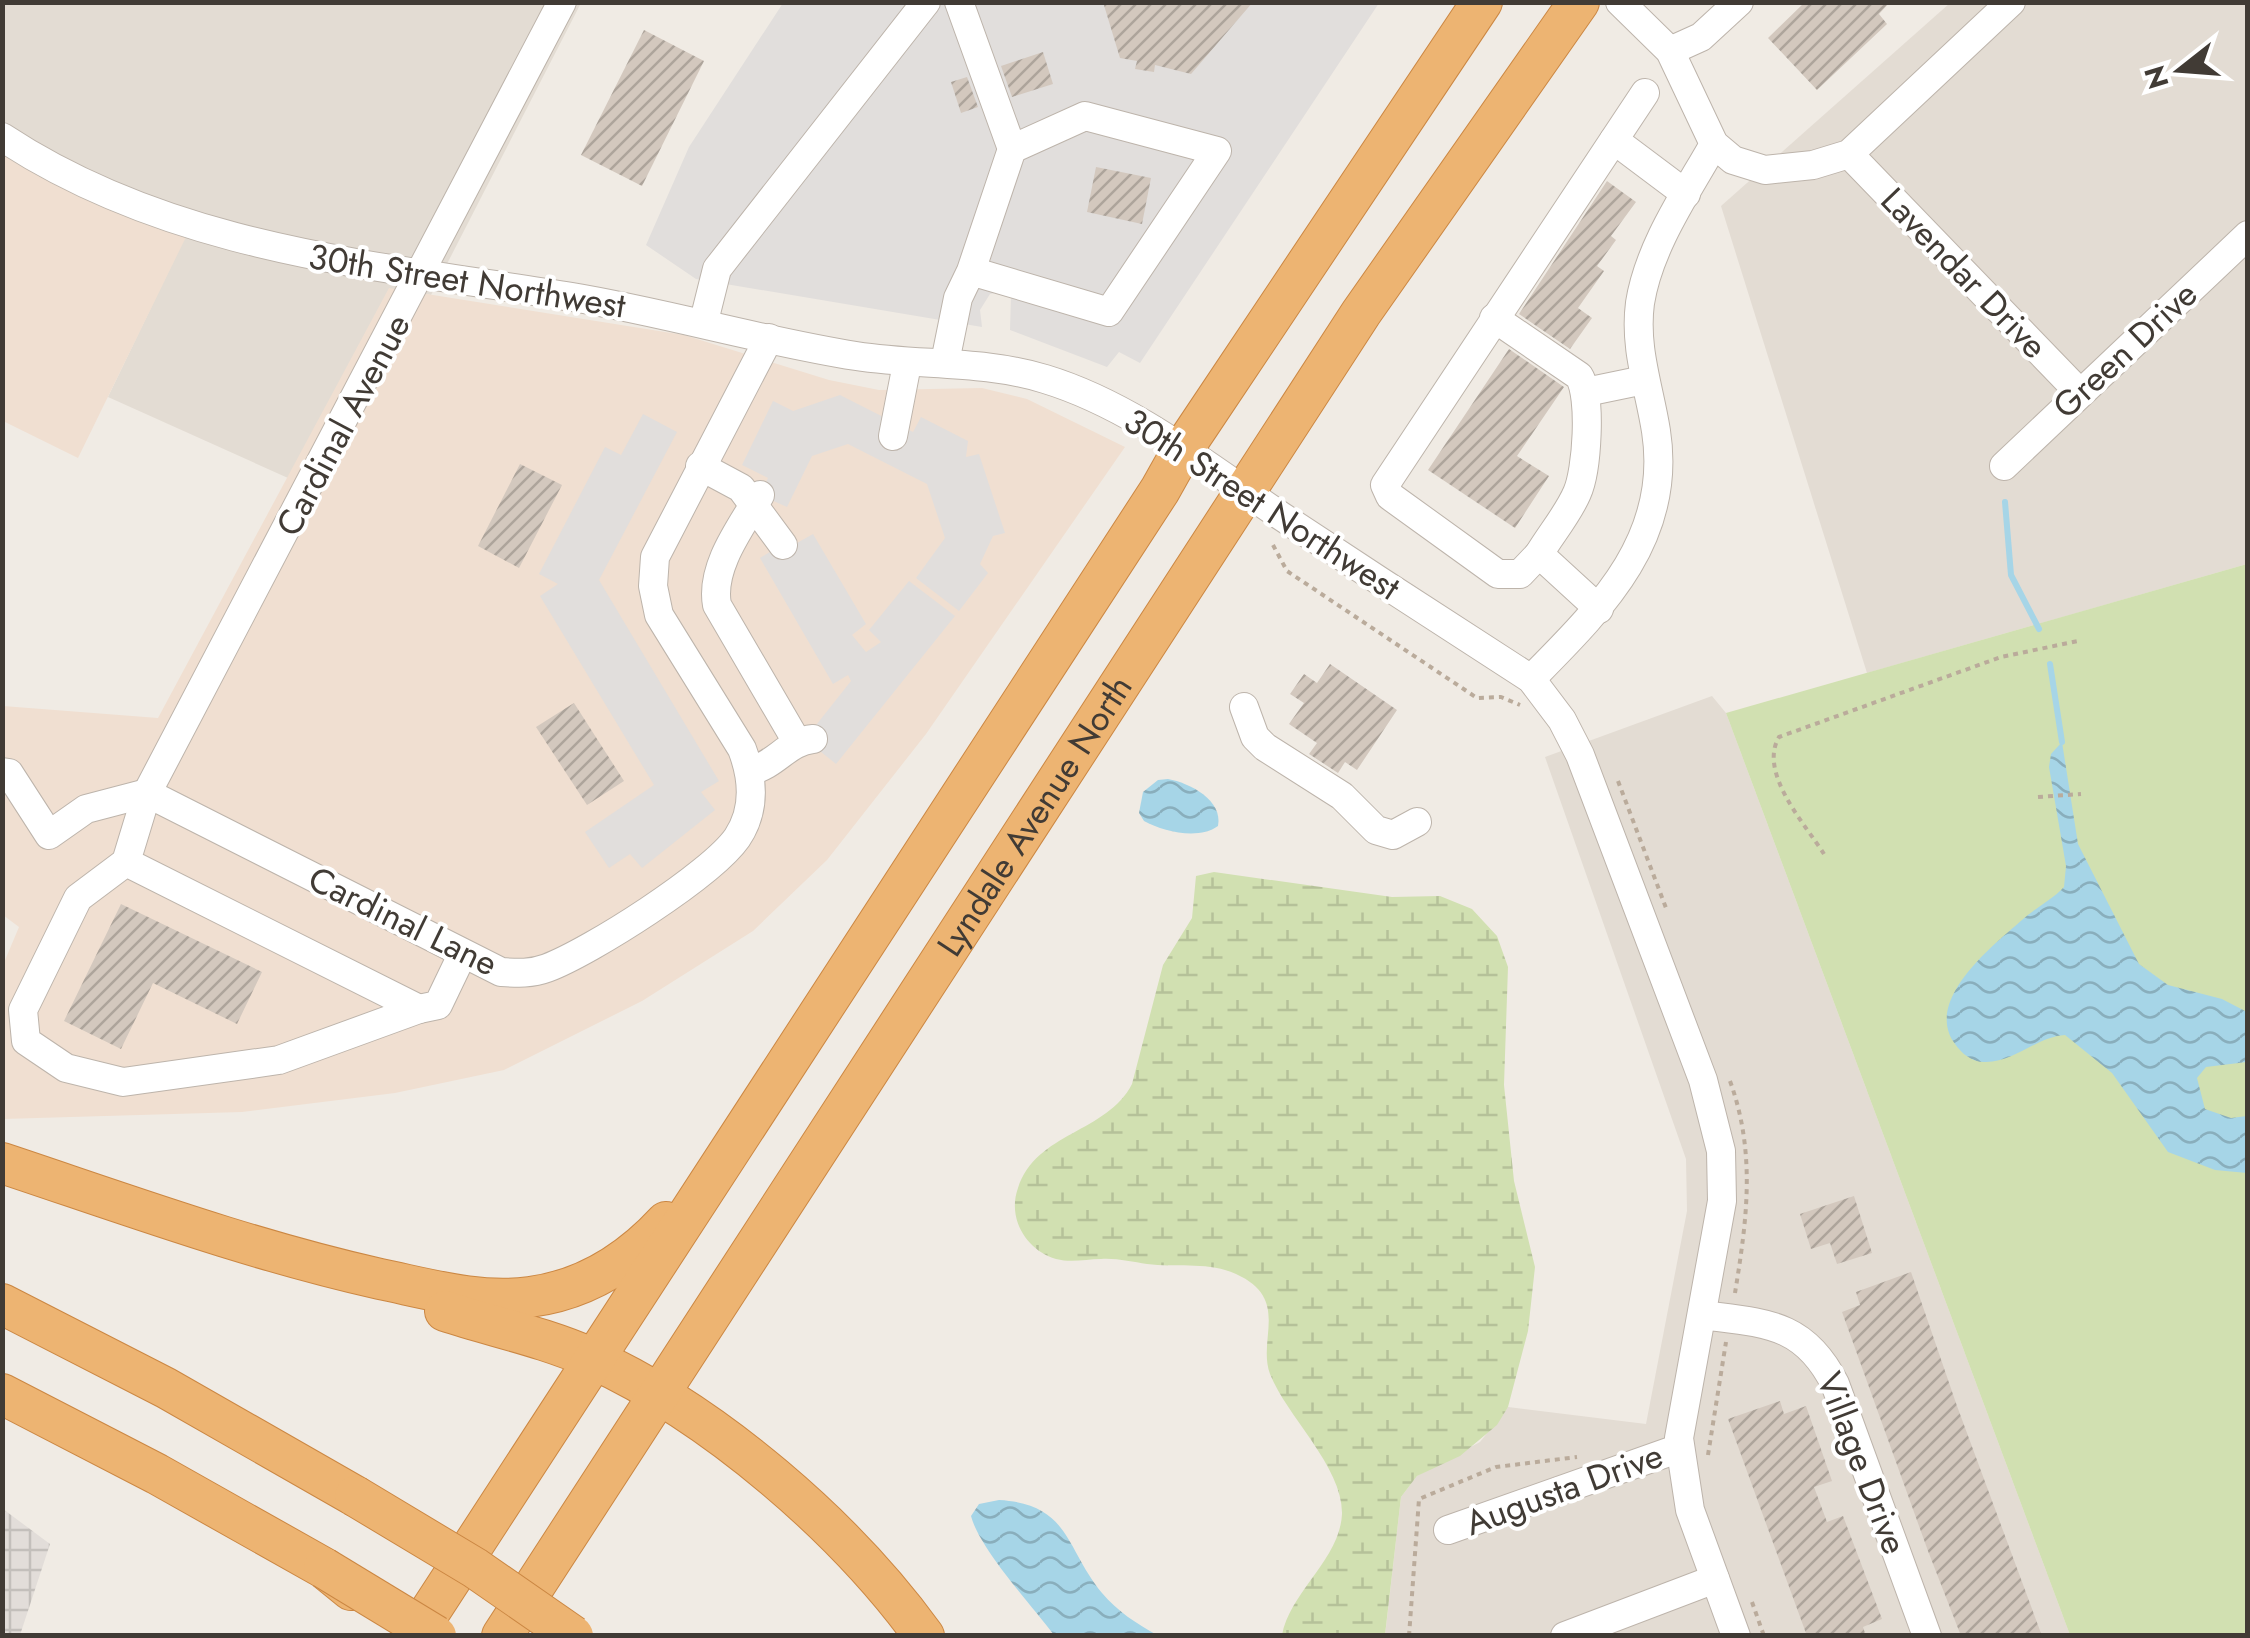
<svg xmlns="http://www.w3.org/2000/svg" width="2250" height="1638" viewBox="0 0 2250 1638" font-family="Jost,sans-serif">
<style>
.residential{fill:#e3dcd3}
.commercial{fill:#f0dfd1}
.industrial{fill:url(#industrial-grid)}
.green{fill:#d1e0b1}
.wetland{fill:url(#wetland-marsh)}
.parking{fill:#e1dedc}
.water{fill:url(#water-waves)}
.lines{fill:none;stroke-linecap:round;stroke-linejoin:round}
.stream{stroke:#a6d5e7;stroke-width:6}
.building{fill:url(#building-hatch)}
.minor-casing{stroke:#bdb4ab;stroke-width:30}
.highway-casing{stroke:#cb8743;stroke-width:42}
.path{stroke:#baab9b;stroke-width:4;stroke-dasharray:5 5;stroke-linecap:butt}
.minor{stroke:#fff;stroke-width:28}
.highway{stroke:#edb472;stroke-width:40}
.highway-bridge-casing{stroke:#cb8743;stroke-width:42;stroke-linecap:butt}
.highway-bridge{stroke:#edb472;stroke-width:40}
.labels{text-anchor:middle;stroke-width:8;stroke-linejoin:round;paint-order:stroke}
.street-label{font-size:35px;fill:#413b35;stroke:#fff}
</style>
<defs>
<pattern id="industrial-grid" width="8" height="8" patternUnits="userSpaceOnUse" patternTransform="scale(2.5)"><rect width="8" height="8" fill="#e2ddd9"/><path d="M0 4h8M4 0v8" fill="none" stroke="#c3bfbb"/></pattern>
<pattern id="wetland-marsh" width="20" height="14" patternUnits="userSpaceOnUse" patternTransform="scale(2.5)"><rect width="20" height="14" fill="#d1e0b1"/><path d="M1 5h8M5 5V1M11 12h8M15 12V8" fill="none" stroke="#b5c199"/></pattern>
<pattern id="water-waves" width="16" height="10" patternUnits="userSpaceOnUse" patternTransform="scale(2.5)"><rect width="16" height="10" fill="#a6d5e7"/><path d="M0 5q4-4 8 0t8 0" fill="none" stroke="#89aebc"/></pattern>
<pattern id="building-hatch" width="6" height="6" patternUnits="userSpaceOnUse" patternTransform="scale(2.5)"><rect width="6" height="6" fill="#d3c8be"/><path d="M-1 1l2-2M0 6l6-6M5 7l2-2" fill="none" stroke="#ada49b"/></pattern>
</defs>
<rect width="100%" height="100%" fill="#f0ebe4"/>
<g class="residential">
<path d="M 3,3 L 581,3 L 431,295 L 389,289 L 288,478 L 108,397 L 185,237 L 3,152 Z"/>
<path d="M 1950,3 L 2247,3 L 2247,564 L 1867,673 L 1721,206 Z"/>
<path d="M 1712,696 L 1726,713 L 2070,1635 L 1385,1636 L 1401,1497 L 1417,1476 L 1480,1442 L 1508,1407 L 1646,1424 L 1687,1211 L 1686,1159 L 1545,757 Z"/>
</g>
<g class="commercial">
<path d="M 2,152 L 114,209 L 186,237 L 78,458 L 3,421 Z"/>
<path d="M 389,288 L 684,335 L 829,380 L 879,390 L 982,388 L 1027,399 L 1125,447 L 926,734 L 827,860 L 753,931 L 642,1001 L 504,1070 L 395,1093 L 242,1112 L 3,1119 L 3,965 L 19,927 L 3,915 L 3,706 L 158,718 Z"/>
</g>
<path class="industrial" d="M 3,1509 L 50,1544 L 20,1635 L 3,1635 Z"/>
<path class="green" d="M 2247,564 L 2247,1635 L 2070,1635 L 1726,713 Z"/>
<path class="wetland" d="M 1214,872 L 1392,897 L 1440,896 L 1472,909 L 1484,922 L 1497,936 L 1508,967 L 1504,1085 L 1514,1181 L 1535,1267 L 1528,1331 L 1508,1407 L 1497,1425 L 1460,1456 L 1417,1476 L 1401,1497 L 1385,1635 L 1282,1635 C 1290,1592 1340,1559 1342,1514 C 1343,1467 1287,1417 1270,1374 C 1257,1339 1291,1299 1236,1274 C 1207,1261 1177,1268 1147,1264 C 1132,1262 1117,1258 1101,1259 C 1086,1259 1072,1263 1056,1259 C 1026,1250 1007,1218 1018,1188 C 1036,1132 1107,1133 1132,1084 L 1163,965 L 1192,918 L 1196,876 Z"/>
<g class="parking">
<path d="M 783,3 L 1379,3 L 1140,363 L 1119,352 L 1107,367 L 1010,330 L 1011,296 L 999,292 L 990,294 L 980,310 L 982,327 L 696,279 L 646,245 L 689,147 Z"/>
<path d="M 840,395 L 913,432 L 921,417 L 968,441 L 966,457 L 979,454 L 1005,533 L 993,536 L 980,564 L 988,573 L 959,611 L 916,578 L 945,538 L 927,484 L 848,444 L 812,456 L 787,507 L 760,495 L 768,478 L 742,465 L 773,401 L 793,411 Z"/>
<path d="M 643,414 L 677,432 L 599,580 L 719,781 L 701,792 L 715,810 L 642,868 L 630,854 L 609,868 L 585,832 L 654,785 L 540,596 L 558,584 L 539,574 L 605,447 L 621,455 Z"/>
<path d="M 813,534 L 866,624 L 852,635 L 866,652 L 881,642 L 869,630 L 909,581 L 955,616 L 836,764 L 805,739 L 851,681 L 848,675 L 833,684 L 760,558 L 793,538 L 797,543 Z"/>
</g>
<g class="water">
<path d="M 2062,742 L 2078,844 L 2139,964 L 2168,985 L 2222,999 L 2247,1012 L 2247,1062 L 2206,1067 L 2197,1078 L 2205,1109 L 2231,1118 L 2247,1116 L 2247,1173 L 2215,1170 L 2168,1152 L 2112,1073 L 2065,1035 C 2036,1037 2015,1062 1986,1062 C 1973,1063 1962,1054 1955,1044 C 1923,1001 1992,946 2022,920 C 2035,908 2052,900 2064,887 L 2066,866 L 2049,767 L 2051,754 Z"/>
<path d="M 1168,779 C 1190,783 1223,800 1218,826 C 1199,840 1164,832 1144,821 L 1139,813 L 1143,792 L 1158,780 Z"/>
<path d="M 999,1500 C 1070,1504 1065,1548 1102,1593 C 1117,1611 1137,1624 1157,1635 L 1054,1635 C 1032,1606 979,1548 971,1516 L 979,1504 Z"/>
</g>
<g class="lines">
<g class="stream">
<path d="M 2005,502 L 2011,575 L 2039,629"/>
<path d="M 2050,664 L 2062,742"/>
</g>
</g>
<g class="building">
<path d="M 1103,2 L 1253,2 L 1191,74 L 1155,65 L 1154,72 L 1135,69 L 1137,61 L 1120,58 Z"/>
<path d="M 1805,2 L 1890,2 L 1879,14 L 1887,24 L 1817,90 L 1768,38 Z"/>
<path d="M 644,30 L 704,61 L 642,186 L 581,155 Z"/>
<path d="M 1043,52 L 1053,84 L 1012,97 L 1001,66 Z"/>
<path d="M 967,77 L 978,107 L 961,113 L 951,82 Z"/>
<path d="M 1096,167 L 1151,178 L 1142,224 L 1087,212 Z"/>
<path d="M 1607,181 L 1636,202 L 1611,236 L 1616,240 L 1597,266 L 1604,271 L 1578,308 L 1592,318 L 1570,349 L 1519,314 Z"/>
<path d="M 1509,349 L 1564,387 L 1517,456 L 1549,476 L 1515,528 L 1428,470 Z"/>
<path d="M 520,464 L 562,485 L 519,568 L 478,546 Z"/>
<path d="M 1330,664 L 1397,710 L 1357,770 L 1345,762 L 1338,773 L 1309,754 L 1317,743 L 1289,724 L 1304,703 L 1290,694 L 1304,674 L 1317,683 Z"/>
<path d="M 574,703 L 624,781 L 587,805 L 536,727 Z"/>
<path d="M 121,904 L 262,972 L 237,1024 L 153,983 L 121,1049 L 64,1021 Z"/>
<path d="M 1854,1196 L 1872,1253 L 1837,1264 L 1830,1243 L 1811,1249 L 1800,1214 Z"/>
<path d="M 1911,1272 L 1957,1406 L 2042,1636 L 1961,1636 L 1928,1551 L 1842,1312 L 1860,1305 L 1856,1292 Z"/>
<path d="M 1780,1401 L 1784,1414 L 1806,1406 L 1832,1481 L 1814,1487 L 1827,1522 L 1843,1516 L 1882,1619 L 1863,1627 L 1866,1636 L 1807,1636 L 1768,1529 L 1728,1419 Z"/>
</g>
<g class="lines">
<g class="minor-casing">
<g id="minor">
<path d="M 959,2 L 1012,149"/>
<path d="M 1620,2 L 1670,51 L 1714,144 L 1733,160 L 1765,170 L 1813,165 L 1849,154 L 2011,2"/>
<path d="M 1670,51 L 1701,37 L 1739,2"/>
<path d="M 2,137 C 173,250 376,265 572,297 C 668,313 761,341 856,356 C 920,366 983,360 1045,379 C 1131,405 1207,466 1281,516 C 1364,571 1447,625 1531,679 L 1562,720 L 1580,755 L 1703,1080 L 1721,1151 L 1722,1201 L 1679,1438 L 1690,1510 L 1736,1636"/>
<path d="M 1614,140 L 1686,194"/>
<path d="M 1849,154 L 2079,392"/>
<path d="M 1494,318 L 1579,376 C 1592,396 1587,471 1577,493 C 1568,514 1551,534 1539,554"/>
<path d="M 704,321 L 717,269 L 926,2"/>
<path d="M 945,362 L 958,298 L 971,271 L 1109,312 L 1217,151 L 1085,116 L 1012,149 L 971,271"/>
<path d="M 1586,392 L 1644,380"/>
<path d="M 893,436 L 907,364"/>
<path d="M 700,466 L 741,488 L 783,545"/>
<path d="M 2004,466 L 2248,235"/>
<path d="M 760,495 C 741,527 710,567 717,605 L 797,742"/>
<path d="M 1599,609 L 1539,554 L 1520,574 L 1498,574 L 1390,496 L 1385,485 L 1645,93"/>
<path d="M 1531,679 C 1600,609 1673,539 1656,431 C 1649,387 1634,348 1640,303 C 1649,246 1687,192 1714,144"/>
<path d="M 1244,707 L 1255,737 L 1265,747 L 1342,796 L 1376,830 L 1393,835 L 1417,822"/>
<path d="M 750,771 C 776,765 788,741 813,739"/>
<path d="M 2,772 L 9,773 L 49,835 L 86,809 L 147,793"/>
<path d="M 147,793 L 501,972 C 517,973 531,974 547,968 C 590,952 711,875 737,838 C 756,810 753,778 742,749 L 659,615 L 653,586 L 655,557 L 769,338"/>
<path d="M 126,862 L 78,898 L 23,1010 L 26,1041 L 66,1068 L 123,1082 L 279,1060 L 419,1009 L 126,862 L 147,793 L 562,2"/>
<path d="M 419,1009 L 438,1005 L 462,955"/>
<path d="M 1702,1315 C 1764,1323 1804,1322 1835,1384 L 1927,1636"/>
<path d="M 1448,1530 L 1680,1448"/>
<path d="M 1565,1636 L 1715,1579"/>
</g>
</g>
<g class="highway-casing">
<g id="highway">
<path d="M 2,1163 C 128,1205 251,1250 380,1279 C 429,1289 479,1304 530,1297 C 584,1290 629,1262 666,1222"/>
<path d="M 2,1304 L 166,1388 L 355,1496"/>
<path d="M 445,1311 C 494,1327 544,1337 591,1358 C 714,1414 845,1527 924,1636"/>
<path d="M 2,1394 L 157,1474 L 324,1568 L 351,1590"/>
<path d="M 414,1636 L 1160,490 L 1183,449 L 1482,2"/>
<path id="s1" d="M 502,1636 L 1361,313 L 1579,2"/>
</g>
</g>
<g class="path">
<path d="M 1273,545 L 1287,571 L 1477,698 L 1501,697 L 1520,705"/>
<path d="M 1618,781 L 1666,908"/>
<path d="M 2038,797 L 2081,794"/>
<path d="M 1824,854 C 1805,824 1758,773 1779,737 L 2001,657 L 2078,641"/>
<path d="M 1730,1081 C 1756,1153 1747,1219 1735,1293"/>
<path d="M 1708,1455 L 1726,1342"/>
<path d="M 1752,1602 L 1764,1636"/>
<path d="M 1409,1636 L 1419,1499 L 1496,1467 L 1577,1457"/>
</g>
<use href="#minor" class="minor"/>
<use href="#highway" class="highway"/>
<g class="highway-bridge-casing">
<g id="highway-bridge">
<path d="M 355,1496 L 475,1568 L 573,1636"/>
<path d="M 324,1568 L 436,1636"/>
</g>
</g>
<use href="#highway-bridge" class="highway-bridge"/>
</g>
<g class="labels">
<g class="street-label">
<text transform="translate(1964 273) rotate(46)" y="12">Lavendar Drive</text>
<text transform="translate(467 281) rotate(9)" y="12">30th Street Northwest</text>
<text transform="translate(2125 350) rotate(-43)" y="12">Green Drive</text>
<text transform="translate(343 425) rotate(-62)" y="12">Cardinal Avenue</text>
<text transform="translate(1262 504) rotate(33)" y="12">30th Street Northwest</text>
<text dy="12" stroke="none"><textPath href="#s1" startOffset="978">Lyndale Avenue North</textPath></text>
<text transform="translate(403 921) rotate(26)" y="12">Cardinal Lane</text>
<text transform="translate(1862 1463) rotate(69)" y="12">Village Drive</text>
<text transform="translate(1564 1489) rotate(-20)" y="12">Augusta Drive</text>
</g>
</g>
<rect width="2250" height="1638" fill="none" stroke="#413b35" stroke-width="10"/>
<g transform="translate(2180 70) rotate(253)" stroke="#ffffff" stroke-width="8" paint-order="stroke">
<path d="M0-8L18 38L0 25L-18 38Z" fill="#413b35"/>
<text y="-15" font-size="28" font-weight="bold" text-anchor="middle" fill="#413b35">N</text>
</g>
</svg>
